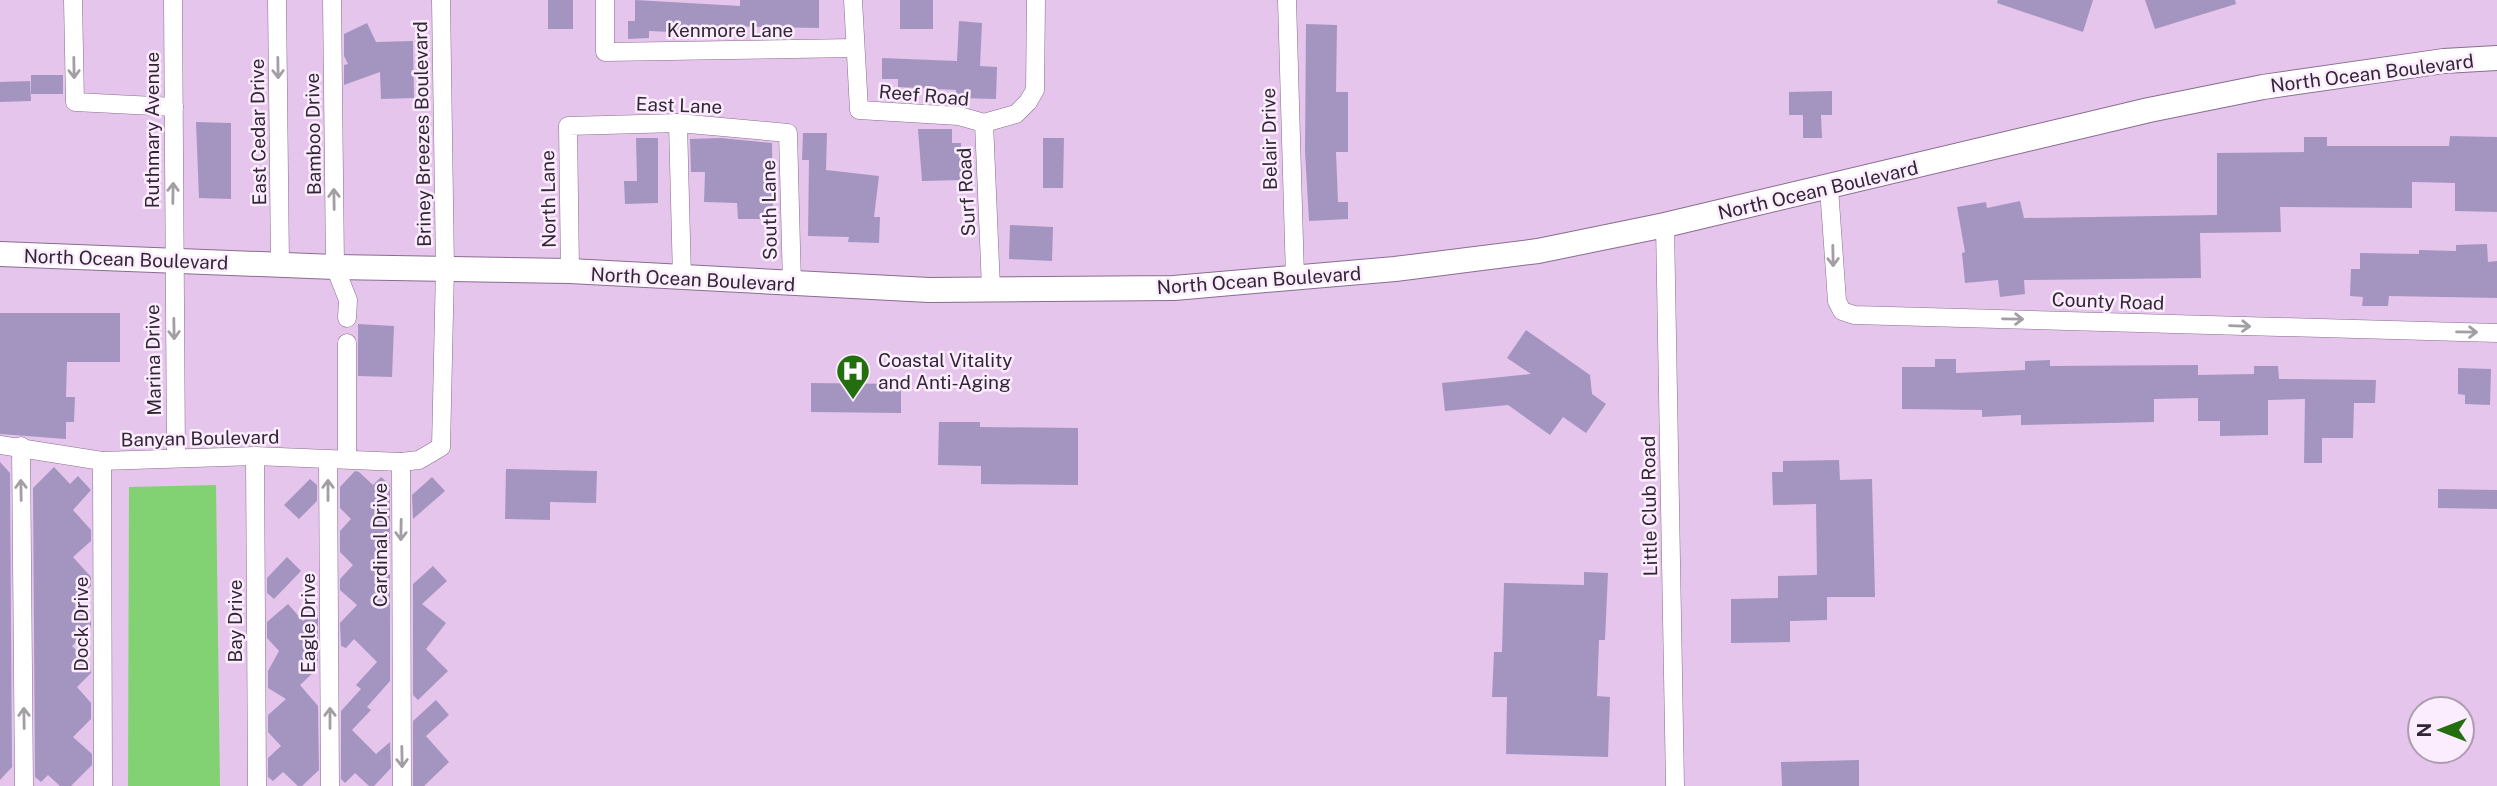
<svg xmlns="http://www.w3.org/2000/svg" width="2497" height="786" viewBox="0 0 2497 786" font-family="'Public Sans',sans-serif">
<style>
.water{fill:#82d172}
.building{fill:#a495c0}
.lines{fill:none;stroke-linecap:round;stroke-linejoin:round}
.minor-casing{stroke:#8a6c90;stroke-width:19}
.secondary-casing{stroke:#8a6c90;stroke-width:26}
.minor{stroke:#fff;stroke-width:18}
.secondary{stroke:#fff;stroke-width:24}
.oneway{stroke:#a39da4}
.labels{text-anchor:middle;stroke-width:5;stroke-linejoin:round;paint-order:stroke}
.street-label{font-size:19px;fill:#322635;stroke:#fbedfe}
.poi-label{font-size:19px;fill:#322635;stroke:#fbedfe;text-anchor:start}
</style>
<rect width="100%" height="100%" fill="#e5c5ec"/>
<path class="water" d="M 216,485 L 220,786 L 128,786 L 129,487 Z"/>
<g class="building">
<rect x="548" y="0" width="25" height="29"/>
<path d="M 635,0 L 740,6 L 740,0 L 819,0 L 819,28 L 717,26 L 717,34 L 649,31 L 649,38 L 628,39 L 628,21 L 635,21 Z"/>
<rect x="900" y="0" width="33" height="29"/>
<path d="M 1998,0 L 2093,0 L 2083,32 L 1997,3 Z"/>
<path d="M 2145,0 L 2235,0 L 2236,4 L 2155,29 Z"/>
<path d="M 959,21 L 982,23 L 980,66 L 997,67 L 996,99 L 956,98 L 956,90 L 898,87 L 898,79 L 882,79 L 882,58 L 957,61 Z"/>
<path d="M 367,23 L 376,42 L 413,41 L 414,98 L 381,99 L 380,72 L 344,85 L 344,65 L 348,64 L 344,56 L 344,34 Z"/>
<path d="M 1306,24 L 1337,25 L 1336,92 L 1348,92 L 1348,152 L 1336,152 L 1338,202 L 1348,202 L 1348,219 L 1309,221 L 1305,152 Z"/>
<rect x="31" y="75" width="32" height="19"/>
<path d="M 30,81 L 31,101 L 0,102 L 0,82 Z"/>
<path d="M 1832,91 L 1832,115 L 1821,115 L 1822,138 L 1803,138 L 1803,115 L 1789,115 L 1789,92 Z"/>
<path d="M 196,122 L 231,123 L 231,199 L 199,198 Z"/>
<path d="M 918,129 L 952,129 L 952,143 L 961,143 L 962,180 L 922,181 Z"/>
<path d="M 803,133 L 827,133 L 826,170 L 879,176 L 874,217 L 880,217 L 879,243 L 848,242 L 849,237 L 808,236 L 809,160 L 802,160 Z"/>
<path d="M 2450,136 L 2497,137 L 2497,212 L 2455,211 L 2455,183 L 2412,182 L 2412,208 L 2280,207 L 2281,232 L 2200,233 L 2201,278 L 2024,280 L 2025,294 L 2000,297 L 1998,280 L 1965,283 L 1962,253 L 1965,252 L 1957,207 L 1986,202 L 1987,208 L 2020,201 L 2024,218 L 2217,215 L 2217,153 L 2304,152 L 2304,137 L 2327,137 L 2327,146 L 2449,146 Z"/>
<path d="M 636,138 L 658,138 L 658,203 L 625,204 L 624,181 L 637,181 Z"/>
<path d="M 721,138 L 772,143 L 773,219 L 738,219 L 737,203 L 704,202 L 705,172 L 691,172 L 690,139 Z"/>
<path d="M 1043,138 L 1064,138 L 1063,188 L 1043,188 Z"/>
<path d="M 1010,225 L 1053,227 L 1052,261 L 1009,259 Z"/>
<path d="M 2487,244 L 2488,262 L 2497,261 L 2497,298 L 2389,296 L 2388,306 L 2362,306 L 2363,297 L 2350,296 L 2351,269 L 2360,269 L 2360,253 L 2419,254 L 2419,250 L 2456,251 L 2456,245 Z"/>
<path d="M 0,313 L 120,313 L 120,362 L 67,362 L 66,397 L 75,397 L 74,422 L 66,422 L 66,439 L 0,434 Z"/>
<path d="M 358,324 L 394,326 L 392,377 L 358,376 Z"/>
<path d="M 1526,330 L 1590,375 L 1592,394 L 1606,404 L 1586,433 L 1563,417 L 1550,435 L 1508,405 L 1445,411 L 1442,383 L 1531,374 L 1507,358 Z"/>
<path d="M 1935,359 L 1956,359 L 1956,373 L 2025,370 L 2025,361 L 2050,360 L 2050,366 L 2198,365 L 2198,375 L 2254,374 L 2254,366 L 2278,366 L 2279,379 L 2376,380 L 2375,403 L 2354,403 L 2353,438 L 2322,438 L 2322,463 L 2304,463 L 2305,399 L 2268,400 L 2268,435 L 2220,436 L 2220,421 L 2198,421 L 2198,398 L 2154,399 L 2154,422 L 2021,425 L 2021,415 L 1982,417 L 1982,410 L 1902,409 L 1902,367 L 1935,367 Z"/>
<path d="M 2458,368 L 2491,369 L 2490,405 L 2465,404 L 2465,395 L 2458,394 Z"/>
<path d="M 811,383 L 901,384 L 901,413 L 811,412 Z"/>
<path d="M 939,422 L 980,422 L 980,427 L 1078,428 L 1078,485 L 981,484 L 981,466 L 938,465 Z"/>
<path d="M 1839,460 L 1840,480 L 1872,479 L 1875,597 L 1827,597 L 1827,620 L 1790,621 L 1790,642 L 1731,643 L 1731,599 L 1778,598 L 1778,576 L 1817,575 L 1816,504 L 1773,505 L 1772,472 L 1783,472 L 1783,461 Z"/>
<path d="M 0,462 L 10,473 L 12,767 L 0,780 Z"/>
<path d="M 54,467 L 70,484 L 78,476 L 91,490 L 73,510 L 91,530 L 91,541 L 73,557 L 91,577 L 91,586 L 74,602 L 91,621 L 91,628 L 72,646 L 91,665 L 91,673 L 77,687 L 91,703 L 91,719 L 73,737 L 92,754 L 92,765 L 71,786 L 60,786 L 48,775 L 41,782 L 35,777 L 33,488 Z"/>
<path d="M 506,469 L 597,471 L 596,503 L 550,502 L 550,520 L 505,519 Z"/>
<path d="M 355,471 L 359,472 L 373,485 L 381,477 L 390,485 L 390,543 L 374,560 L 390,575 L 390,681 L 367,707 L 371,710 L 352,730 L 376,754 L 390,742 L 391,768 L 374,786 L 369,786 L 355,773 L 345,783 L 341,779 L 341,711 L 361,689 L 356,685 L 377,662 L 354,639 L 346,648 L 341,646 L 340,623 L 357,605 L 340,590 L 340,579 L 353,565 L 340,552 L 340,531 L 351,519 L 340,508 L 340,487 Z"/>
<path d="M 432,477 L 445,491 L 413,519 L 412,495 Z"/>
<path d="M 310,479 L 317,485 L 317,501 L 299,519 L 284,505 Z"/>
<path d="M 2438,489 L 2497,490 L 2497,509 L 2438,508 Z"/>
<path d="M 287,557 L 301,571 L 274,599 L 267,593 L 267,578 Z"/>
<path d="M 433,566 L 447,581 L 422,604 L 446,623 L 426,649 L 448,671 L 418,700 L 413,695 L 413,584 Z"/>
<path d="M 1584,572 L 1608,573 L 1605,640 L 1599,640 L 1597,696 L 1610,697 L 1608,757 L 1506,754 L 1507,697 L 1492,697 L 1494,652 L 1502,652 L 1504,583 L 1584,585 Z"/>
<path d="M 288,604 L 303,621 L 314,611 L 318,615 L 318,668 L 300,685 L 318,706 L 319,770 L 302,786 L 298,786 L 283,772 L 273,781 L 268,777 L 268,758 L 281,746 L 268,732 L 268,715 L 286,699 L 268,688 L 268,671 L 279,651 L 267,638 L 267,622 Z"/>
<path d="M 436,700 L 449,715 L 426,736 L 449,762 L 424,786 L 413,786 L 413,721 Z"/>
<path d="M 1859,760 L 1859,786 L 1782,786 L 1781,762 Z"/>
</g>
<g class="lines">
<g class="minor-casing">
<g id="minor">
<path d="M 73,0 L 75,102 L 174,107"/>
<path d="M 173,0 L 176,458"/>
<path d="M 277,0 L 280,264"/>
<path d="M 332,0 L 335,267 L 348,300 L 347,318"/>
<path d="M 605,0 L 605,52 L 855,48"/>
<path d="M 853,0 L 859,110 L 959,116 L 984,123 L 1016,114 L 1028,102 L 1035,90 L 1036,0"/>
<path d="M 1287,0 L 1295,277"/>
<path d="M 678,123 L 682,278"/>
<path d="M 984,123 L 991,288"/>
<path d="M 1829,188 L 1837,301 L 1842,311 L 1854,315 L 2497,333"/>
<path d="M 1665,225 L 1675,786"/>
<path d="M 570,271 L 568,126 L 678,123 L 788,133 L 792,285"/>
<path d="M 0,445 L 102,461 L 255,456 L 401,462 L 419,460 L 441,447 L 445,268 L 441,0"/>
<path d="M 21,446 L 24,786"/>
<path d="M 255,456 L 257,786"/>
<path d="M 347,459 L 347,343"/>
<path d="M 328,460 L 330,786"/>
<path d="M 102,461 L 103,786"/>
<path d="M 401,462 L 402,786"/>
</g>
</g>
<g class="secondary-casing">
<path id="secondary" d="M 0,254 L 335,267 L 570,271 L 929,290 L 1174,288 L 1395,269 L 1538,251 L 1665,225 L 2149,110 L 2263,87 L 2444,61 L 2497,58"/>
</g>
<use href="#minor" class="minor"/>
<use href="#secondary" class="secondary"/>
</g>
<defs><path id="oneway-shaft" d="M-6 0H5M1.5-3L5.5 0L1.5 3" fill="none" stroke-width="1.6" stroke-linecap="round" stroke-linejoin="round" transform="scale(1.75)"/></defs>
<g class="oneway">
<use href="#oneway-shaft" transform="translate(74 68) rotate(89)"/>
<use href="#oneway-shaft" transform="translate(278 68) rotate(89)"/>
<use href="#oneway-shaft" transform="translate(173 193) rotate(-89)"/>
<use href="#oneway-shaft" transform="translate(334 199) rotate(-91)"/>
<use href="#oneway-shaft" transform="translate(1833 256) rotate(89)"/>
<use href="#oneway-shaft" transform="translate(2013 319) rotate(1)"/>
<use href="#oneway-shaft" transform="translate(2240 326) rotate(2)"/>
<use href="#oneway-shaft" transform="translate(174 329) rotate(89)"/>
<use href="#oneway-shaft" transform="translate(2467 332) rotate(1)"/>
<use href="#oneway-shaft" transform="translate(21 490) rotate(-91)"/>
<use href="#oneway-shaft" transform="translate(328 490) rotate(-90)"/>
<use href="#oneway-shaft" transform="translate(401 530) rotate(91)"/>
<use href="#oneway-shaft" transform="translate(24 718) rotate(-91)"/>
<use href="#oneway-shaft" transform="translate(330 718) rotate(-90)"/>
<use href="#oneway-shaft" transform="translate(402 757) rotate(89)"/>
</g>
<defs>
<g id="hospital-pin" transform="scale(1.75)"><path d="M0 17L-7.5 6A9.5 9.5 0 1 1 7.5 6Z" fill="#236e0f" stroke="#fbedfe"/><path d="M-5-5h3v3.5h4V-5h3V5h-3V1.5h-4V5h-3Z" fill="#fff"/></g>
</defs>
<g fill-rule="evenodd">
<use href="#hospital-pin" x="853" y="371"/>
</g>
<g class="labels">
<g class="street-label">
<text x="730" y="37">Kenmore Lane</text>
<text transform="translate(2372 73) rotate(-7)" y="7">North Ocean Boulevard</text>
<text transform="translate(924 95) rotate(5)" y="7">Reef Road</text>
<text transform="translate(679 105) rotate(2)" y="7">East Lane</text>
<text transform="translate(152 130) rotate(-90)" y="7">Ruthmary Avenue</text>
<text transform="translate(258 132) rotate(-91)" y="7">East Cedar Drive</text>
<text transform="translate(313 134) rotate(-91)" y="7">Bamboo Drive</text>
<text transform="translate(422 134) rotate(-91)" y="7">Briney Breezes Boulevard</text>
<text transform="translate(1269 139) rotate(-91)" y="7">Belair Drive</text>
<text transform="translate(1818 190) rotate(-13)" y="7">North Ocean Boulevard</text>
<text transform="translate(966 192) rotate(-93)" y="7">Surf Road</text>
<text transform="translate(548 199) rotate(-91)" y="7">North Lane</text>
<text transform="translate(769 210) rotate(-91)" y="7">South Lane</text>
<text transform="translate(126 259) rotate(2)" y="7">North Ocean Boulevard</text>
<text transform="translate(693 279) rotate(3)" y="7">North Ocean Boulevard</text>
<text transform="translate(1259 280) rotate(-4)" y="7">North Ocean Boulevard</text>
<text transform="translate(2108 301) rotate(2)" y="7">County Road</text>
<text transform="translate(153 360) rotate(-91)" y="7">Marina Drive</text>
<text transform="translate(200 438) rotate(-1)" y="7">Banyan Boulevard</text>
<text transform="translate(1649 506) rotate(-91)" y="7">Little Club Road</text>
<text transform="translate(380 545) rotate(-90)" y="7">Cardinal Drive</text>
<text transform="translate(235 621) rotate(-90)" y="7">Bay Drive</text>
<text transform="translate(308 623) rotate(-90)" y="7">Eagle Drive</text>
<text transform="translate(81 624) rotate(-90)" y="7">Dock Drive</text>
</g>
<g class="poi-label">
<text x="878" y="367">Coastal Vitality<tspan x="878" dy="22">and Anti-Aging</tspan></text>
</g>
</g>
<g transform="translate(2441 730) rotate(270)"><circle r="33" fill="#fbedfe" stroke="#ab9dae" stroke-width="2"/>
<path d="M0-5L12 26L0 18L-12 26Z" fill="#236e0f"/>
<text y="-10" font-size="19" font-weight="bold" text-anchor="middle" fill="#322635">N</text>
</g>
</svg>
